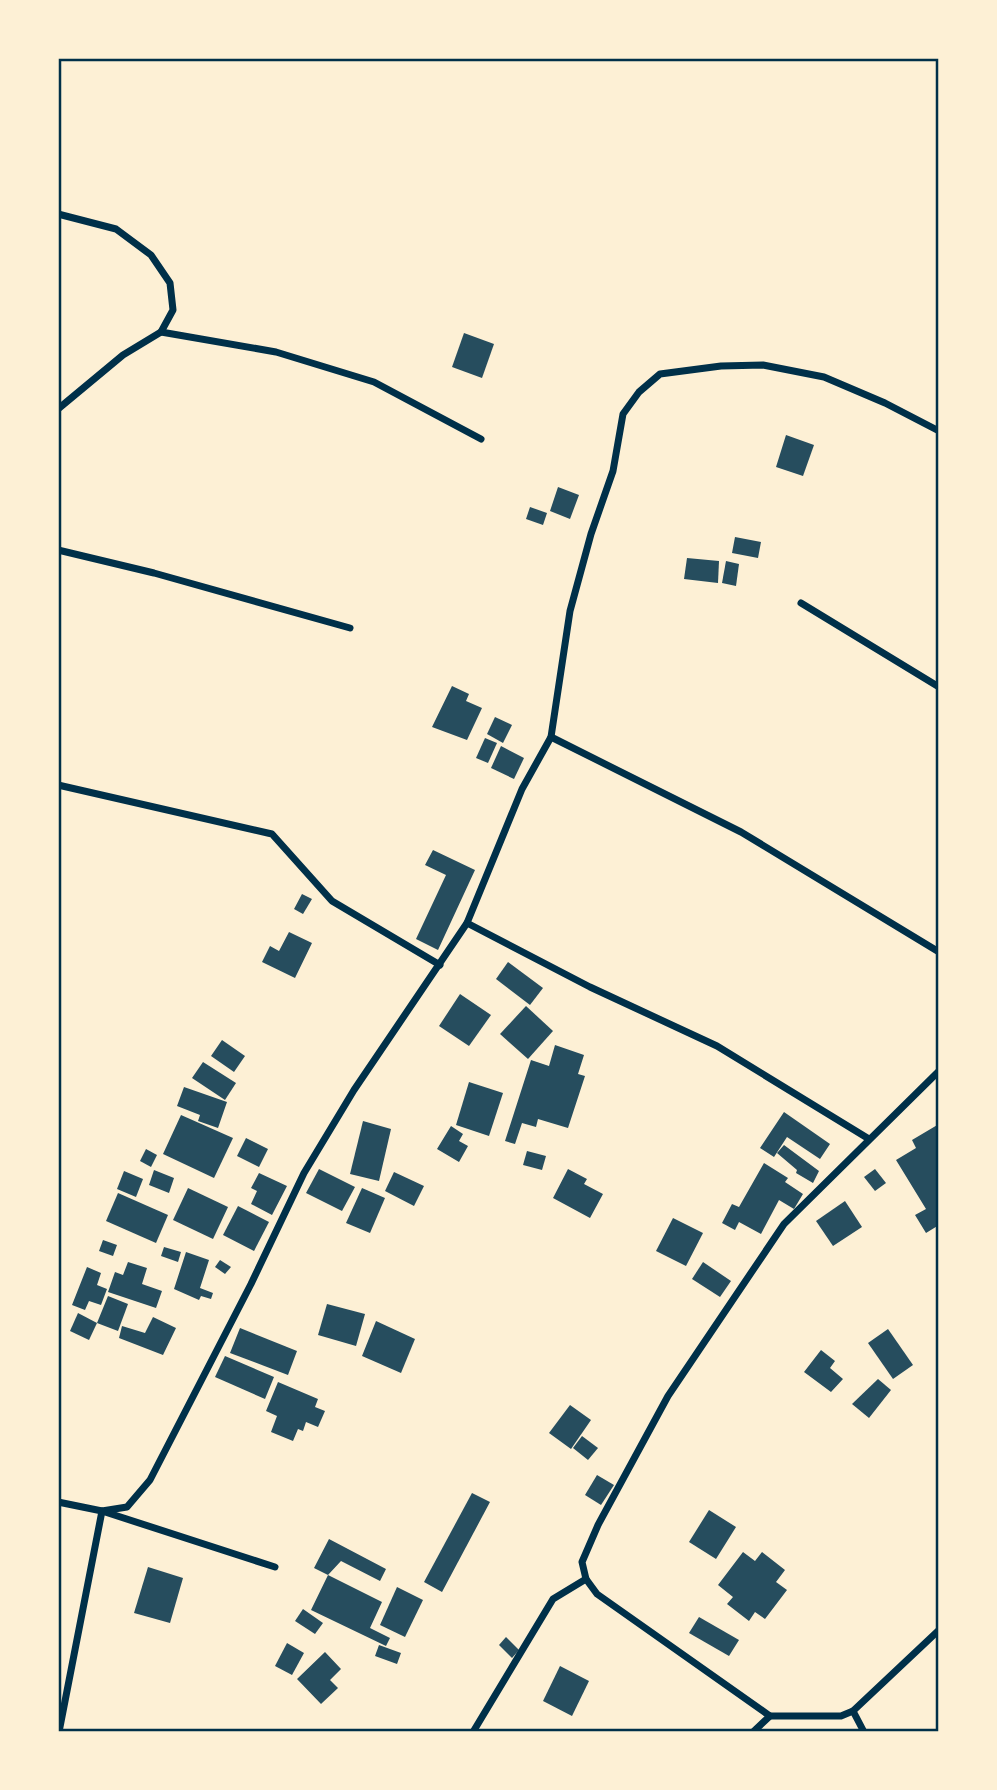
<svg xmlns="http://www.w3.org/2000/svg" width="997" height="1790" viewBox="0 0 997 1790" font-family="Barlow,sans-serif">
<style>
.building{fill:#264d5e}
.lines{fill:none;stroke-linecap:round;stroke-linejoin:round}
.minor{stroke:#003049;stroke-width:7}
.neatline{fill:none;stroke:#003049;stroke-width:2.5}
</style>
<rect width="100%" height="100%" fill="#fdf0d5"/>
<g class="building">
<path d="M 464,333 L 494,344 L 482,378 L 452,367 Z"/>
<path d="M 786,435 L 814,445 L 803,476 L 776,467 Z"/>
<path d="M 558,487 L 579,495 L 570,519 L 550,511 Z"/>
<path d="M 530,507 L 547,513 L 543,525 L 526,519 Z"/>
<path d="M 735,537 L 761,542 L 758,558 L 732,553 Z"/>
<path d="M 687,558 L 719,561 L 718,583 L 684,579 Z"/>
<path d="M 726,561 L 739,564 L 736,586 L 722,583 Z"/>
<path d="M 452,686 L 469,694 L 466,701 L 482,708 L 467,740 L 432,727 Z"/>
<path d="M 495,717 L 512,725 L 503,743 L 487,734 Z"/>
<path d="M 485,738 L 497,743 L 488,763 L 476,758 Z"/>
<path d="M 501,746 L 524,758 L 514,779 L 491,768 Z"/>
<path d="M 433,850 L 475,870 L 438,950 L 416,939 L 446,875 L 425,865 Z"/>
<path d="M 302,894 L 312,899 L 303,914 L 294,909 Z"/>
<path d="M 289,932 L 312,943 L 295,978 L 262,962 L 270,946 L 279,951 Z"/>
<path d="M 508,962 L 543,988 L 530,1005 L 496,979 Z"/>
<path d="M 460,994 L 491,1015 L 469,1046 L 439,1026 Z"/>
<path d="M 526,1006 L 553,1031 L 528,1059 L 500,1034 Z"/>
<path d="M 222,1040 L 245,1056 L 234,1072 L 211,1056 Z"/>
<path d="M 555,1045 L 584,1055 L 578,1074 L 585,1076 L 568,1128 L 538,1119 L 536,1127 L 522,1123 L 515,1144 L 505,1141 L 531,1060 L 549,1066 Z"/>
<path d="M 203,1062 L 236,1083 L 225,1100 L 192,1078 Z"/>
<path d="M 469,1082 L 503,1093 L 489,1136 L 456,1125 Z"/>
<path d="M 184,1087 L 227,1102 L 218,1128 L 198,1121 L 200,1115 L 177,1106 Z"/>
<path d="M 784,1112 L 830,1144 L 820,1159 L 787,1137 L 774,1157 L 760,1148 Z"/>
<path d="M 181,1115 L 233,1138 L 214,1178 L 163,1154 Z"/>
<path d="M 363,1121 L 391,1129 L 379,1181 L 350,1174 Z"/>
<path d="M 939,1124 L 939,1225 L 926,1233 L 915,1215 L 926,1209 L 896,1160 L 916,1148 L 912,1140 Z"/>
<path d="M 451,1126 L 463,1134 L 459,1141 L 468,1146 L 459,1162 L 437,1149 Z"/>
<path d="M 246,1138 L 268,1149 L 259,1167 L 237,1156 Z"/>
<path d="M 784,1145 L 819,1171 L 813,1183 L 796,1173 L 797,1170 L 777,1153 Z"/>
<path d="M 146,1149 L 157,1155 L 151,1167 L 140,1161 Z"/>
<path d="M 527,1151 L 546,1156 L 542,1170 L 523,1165 Z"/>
<path d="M 764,1163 L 788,1178 L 785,1182 L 803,1194 L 794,1209 L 779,1200 L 761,1234 L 739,1222 L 735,1230 L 722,1223 L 732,1204 L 739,1207 Z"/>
<path d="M 319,1169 L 355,1187 L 342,1211 L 306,1193 Z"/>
<path d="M 568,1169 L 587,1179 L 584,1184 L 603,1194 L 590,1218 L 553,1198 Z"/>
<path d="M 875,1169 L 886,1183 L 875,1191 L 864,1177 Z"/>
<path d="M 154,1170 L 174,1178 L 169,1193 L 149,1185 Z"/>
<path d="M 124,1171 L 143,1179 L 136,1197 L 117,1189 Z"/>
<path d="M 394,1172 L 424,1186 L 414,1206 L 385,1191 Z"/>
<path d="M 259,1173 L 287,1186 L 272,1215 L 251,1204 L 257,1191 L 251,1188 Z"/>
<path d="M 188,1188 L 228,1207 L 213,1239 L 173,1220 Z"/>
<path d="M 362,1188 L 385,1198 L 370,1233 L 346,1223 Z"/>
<path d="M 118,1193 L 168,1215 L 156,1243 L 106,1221 Z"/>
<path d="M 845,1201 L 862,1227 L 833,1246 L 816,1221 Z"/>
<path d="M 238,1206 L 269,1222 L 254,1251 L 223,1235 Z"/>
<path d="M 673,1218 L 703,1233 L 686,1266 L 656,1251 Z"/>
<path d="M 103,1240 L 117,1245 L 113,1256 L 99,1251 Z"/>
<path d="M 164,1247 L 181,1252 L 178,1262 L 161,1256 Z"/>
<path d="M 186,1252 L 209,1260 L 200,1288 L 213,1293 L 211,1299 L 201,1296 L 199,1300 L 174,1289 Z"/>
<path d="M 220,1260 L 231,1267 L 225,1274 L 215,1267 Z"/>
<path d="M 128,1262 L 147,1268 L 142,1284 L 162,1291 L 156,1308 L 108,1292 L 115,1272 L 123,1275 Z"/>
<path d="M 703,1262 L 731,1281 L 720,1297 L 692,1279 Z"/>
<path d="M 87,1267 L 101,1273 L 97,1285 L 107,1289 L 101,1305 L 89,1301 L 85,1310 L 72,1305 Z"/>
<path d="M 108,1296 L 128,1304 L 118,1331 L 97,1323 Z"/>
<path d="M 327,1304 L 365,1314 L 356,1346 L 318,1335 Z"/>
<path d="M 78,1313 L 97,1323 L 89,1340 L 70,1331 Z"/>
<path d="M 153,1317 L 176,1328 L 163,1355 L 119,1338 L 122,1326 L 145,1333 Z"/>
<path d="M 376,1321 L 415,1339 L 401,1373 L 362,1356 Z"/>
<path d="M 240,1328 L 297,1351 L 288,1375 L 230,1353 Z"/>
<path d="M 888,1329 L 913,1365 L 893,1379 L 868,1343 Z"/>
<path d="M 821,1350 L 835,1361 L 830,1368 L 843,1379 L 831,1392 L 804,1372 Z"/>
<path d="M 225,1356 L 274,1377 L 265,1399 L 215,1377 Z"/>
<path d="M 878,1379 L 891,1390 L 869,1418 L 852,1404 Z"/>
<path d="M 278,1382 L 318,1399 L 315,1407 L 325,1411 L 318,1427 L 306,1422 L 303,1431 L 298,1429 L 293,1441 L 271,1432 L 277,1416 L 266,1411 Z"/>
<path d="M 570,1405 L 591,1420 L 571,1449 L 549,1433 Z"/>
<path d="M 582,1436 L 598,1448 L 588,1460 L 573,1448 Z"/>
<path d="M 597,1475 L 614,1485 L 601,1505 L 585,1495 Z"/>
<path d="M 472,1493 L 490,1502 L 442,1592 L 424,1582 Z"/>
<path d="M 709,1510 L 736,1527 L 716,1559 L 689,1542 Z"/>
<path d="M 329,1539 L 386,1569 L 380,1581 L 341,1561 L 328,1575 L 314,1568 Z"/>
<path d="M 743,1552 L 755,1561 L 762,1552 L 785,1570 L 776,1582 L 787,1590 L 765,1619 L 755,1612 L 749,1621 L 727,1604 L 733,1597 L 718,1585 Z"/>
<path d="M 148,1567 L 183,1578 L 170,1623 L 134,1613 Z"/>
<path d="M 328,1575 L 382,1602 L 370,1628 L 390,1638 L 386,1646 L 311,1610 Z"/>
<path d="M 397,1587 L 423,1600 L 405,1637 L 380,1625 Z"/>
<path d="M 303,1609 L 323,1623 L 315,1634 L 295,1621 Z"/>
<path d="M 699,1617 L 739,1640 L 729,1656 L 689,1633 Z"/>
<path d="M 506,1637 L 519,1650 L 512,1658 L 499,1645 Z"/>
<path d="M 287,1643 L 304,1653 L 292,1675 L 275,1666 Z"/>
<path d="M 379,1645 L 401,1653 L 397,1664 L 375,1656 Z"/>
<path d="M 325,1652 L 341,1669 L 330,1680 L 338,1688 L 321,1704 L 297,1679 Z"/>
<path d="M 560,1666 L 589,1681 L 572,1716 L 543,1701 Z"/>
</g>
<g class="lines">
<g class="minor">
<path d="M 58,214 L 116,229 L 151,255 L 170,283 L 173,310 L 161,332 L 123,355 L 58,409"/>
<path d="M 161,332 L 276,352 L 374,382 L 481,439"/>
<path d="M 58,550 L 154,573 L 350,628"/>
<path d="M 801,603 L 939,687"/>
<path d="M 551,737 L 741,832 L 939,952"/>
<path d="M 58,785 L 272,834 L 332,901 L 440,965"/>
<path d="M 467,923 L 590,987 L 717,1046 L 869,1139"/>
<path d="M 58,1502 L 102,1511 L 127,1507 L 150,1480 L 251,1284 L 304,1173 L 354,1090 L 467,923 L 522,789 L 551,737 L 570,611 L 591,534 L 613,471 L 623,414 L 639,392 L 660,374 L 721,366 L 763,365 L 824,377 L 885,403 L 939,431"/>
<path d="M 853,1711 L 864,1732"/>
<path d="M 770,1716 L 597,1594 L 586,1579 L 582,1562 L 598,1525 L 668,1396 L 784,1224 L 939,1071"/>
<path d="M 59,1732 L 102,1511 L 275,1567"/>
<path d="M 473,1732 L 553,1599 L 586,1579"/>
<path d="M 753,1732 L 770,1716 L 841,1716 L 853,1711 L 939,1630"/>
</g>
</g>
<rect width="997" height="1790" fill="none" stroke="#fdf0d5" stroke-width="119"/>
<rect x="60" y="60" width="877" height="1670" class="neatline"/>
</svg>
